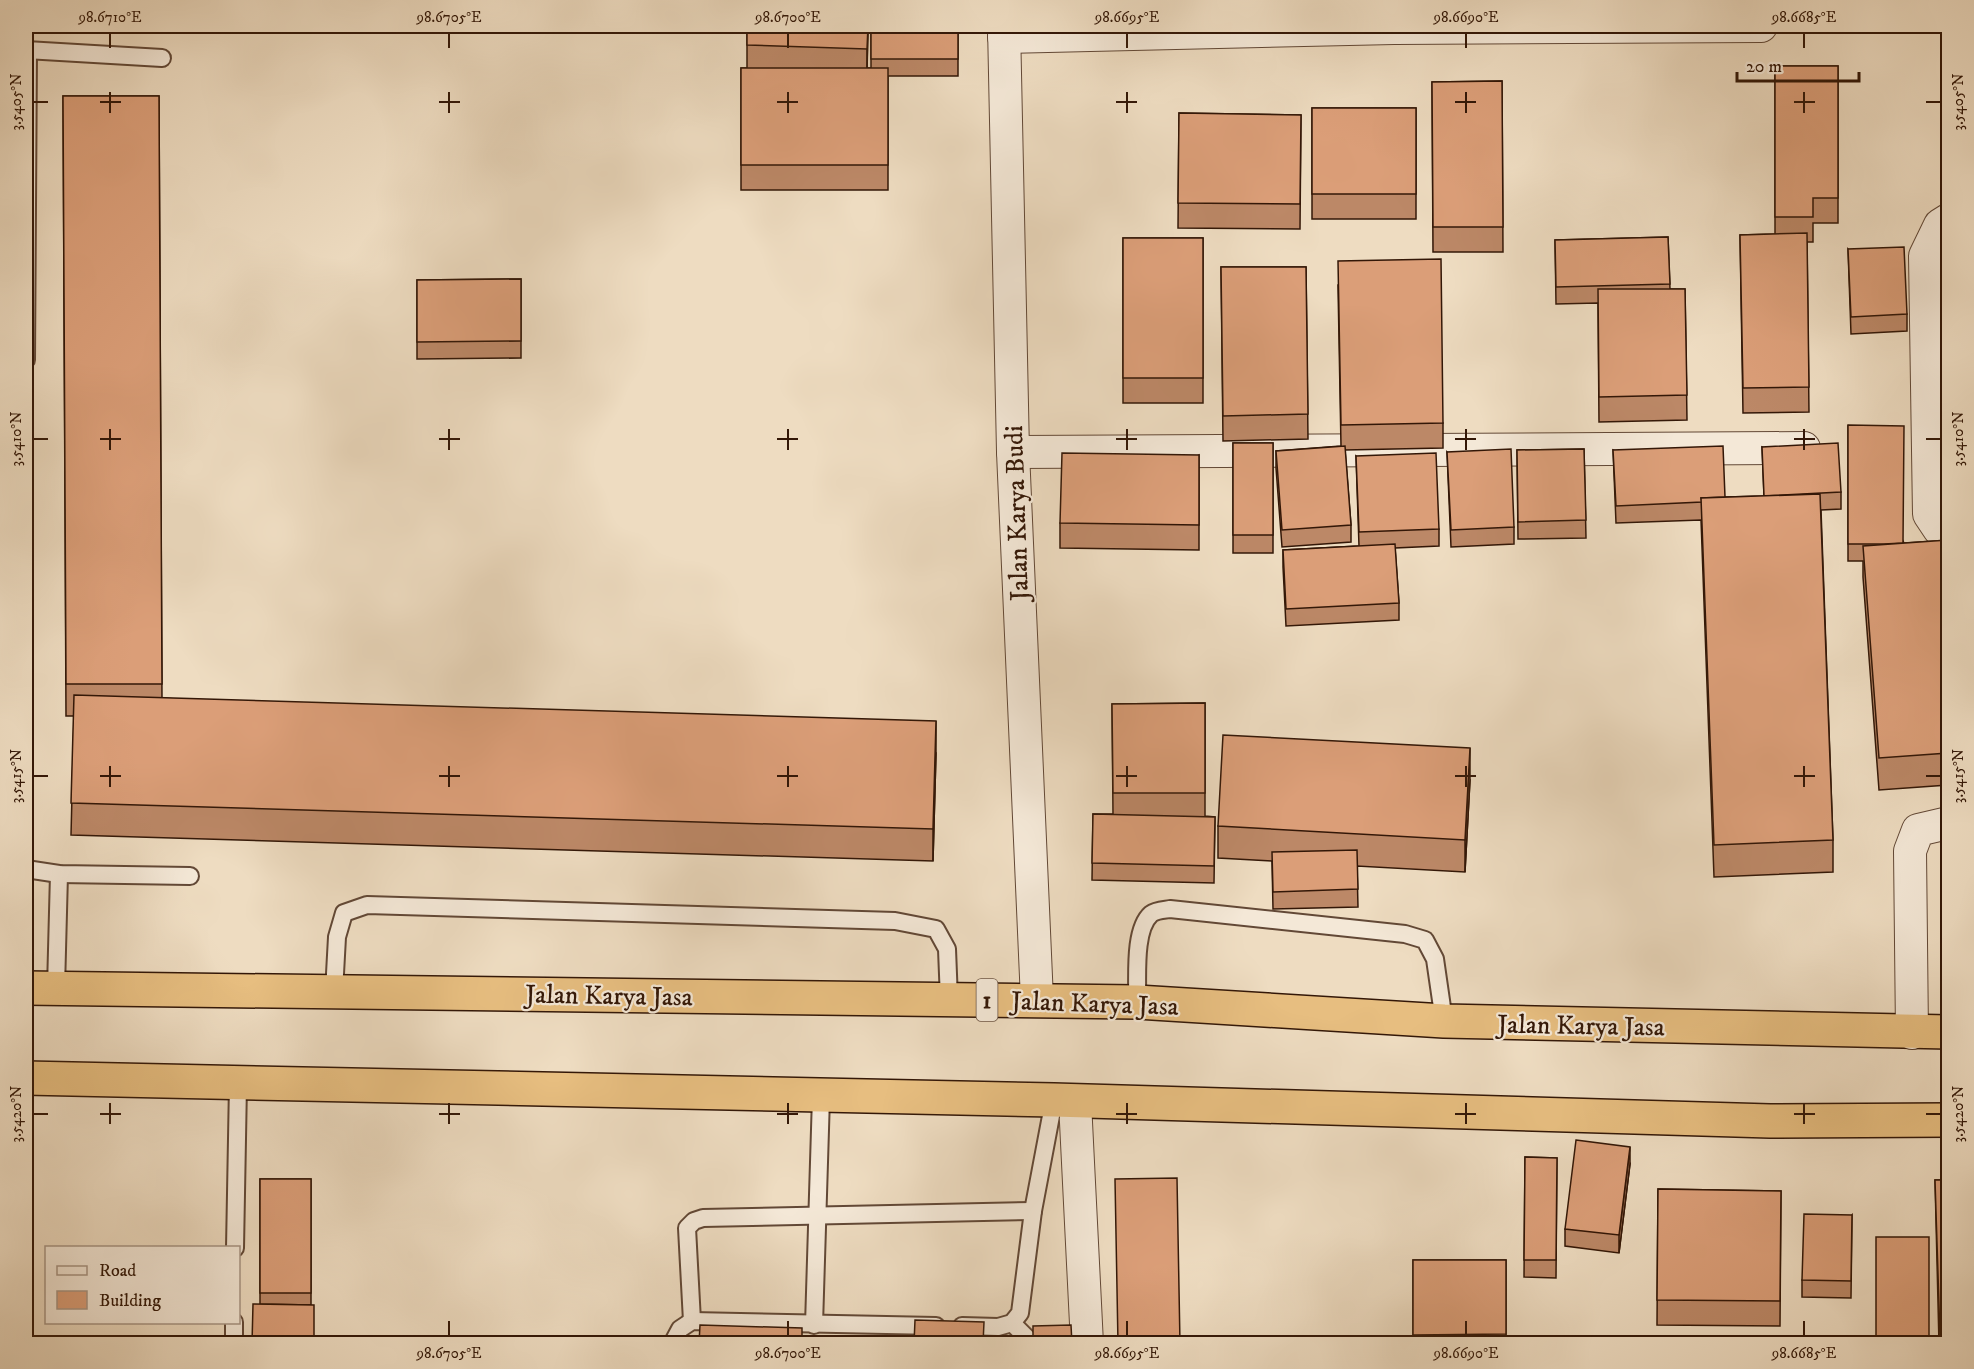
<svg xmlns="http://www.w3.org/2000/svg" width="1974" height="1369" viewBox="0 0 1974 1369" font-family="'IM FELL DW Pica',serif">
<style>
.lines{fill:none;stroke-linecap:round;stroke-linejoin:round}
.lane-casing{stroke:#624836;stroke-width:20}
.street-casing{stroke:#624836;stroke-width:34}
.highway-casing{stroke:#331707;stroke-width:36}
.lane{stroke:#f4e8d7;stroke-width:16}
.street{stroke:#f4e8d7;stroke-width:32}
.highway{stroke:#e7be80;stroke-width:33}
.wall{fill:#bc8867;stroke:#331707;stroke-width:1.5}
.shaded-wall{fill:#996f54;stroke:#331707;stroke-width:1.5}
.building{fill:#db9e78;stroke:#331707;stroke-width:1.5}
.ticks{fill:none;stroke:#331707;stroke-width:2}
.labels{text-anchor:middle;stroke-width:4.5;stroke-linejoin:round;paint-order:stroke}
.shield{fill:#f4e8d7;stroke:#6d5645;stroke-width:1.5}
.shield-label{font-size:24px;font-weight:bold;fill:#331707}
.street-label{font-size:26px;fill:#331707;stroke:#f4e8d7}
.neatline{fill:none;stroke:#331707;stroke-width:2}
.ticks-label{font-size:15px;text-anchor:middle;fill:#331707}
</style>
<rect width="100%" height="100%" fill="#eedcc1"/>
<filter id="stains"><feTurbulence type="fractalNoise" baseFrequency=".00333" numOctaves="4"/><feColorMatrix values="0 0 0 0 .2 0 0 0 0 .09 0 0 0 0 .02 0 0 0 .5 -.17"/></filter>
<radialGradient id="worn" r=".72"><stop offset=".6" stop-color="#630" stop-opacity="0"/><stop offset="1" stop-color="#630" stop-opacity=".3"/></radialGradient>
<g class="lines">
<g class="lane-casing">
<g id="lane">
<path d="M 26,50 L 162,58"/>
<path d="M 26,360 L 28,50"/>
<path d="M 26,869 L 59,874 L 190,876"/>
<path d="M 56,988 L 59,874"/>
<path d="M 334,992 L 337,937 L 344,913 L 367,905 L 895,921 L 936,929 L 947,949 L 949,1000"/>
<path d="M 1137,1002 C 1138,979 1133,930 1151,914 C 1156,910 1164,910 1170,909 L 1405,934 L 1425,940 L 1435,959 L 1444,1021"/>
<path d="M 235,1248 L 238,1084"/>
<path d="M 692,1321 L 687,1228 L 694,1221 L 703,1218 L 1033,1211"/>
<path d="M 1012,1323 L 1027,1338 L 1027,1344"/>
<path d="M 814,1325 L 821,1097"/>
<path d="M 962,1326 L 998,1327 L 1012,1323 L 1020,1313 L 1033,1211 L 1054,1100"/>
<path d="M 234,1344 L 234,1322"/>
<path d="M 672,1344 L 680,1329 L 692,1321 L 936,1326"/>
</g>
</g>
<g class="street-casing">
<g id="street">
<path d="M 1004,26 L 1013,452 L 1037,1000"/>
<path d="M 1004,37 L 1394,28 L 1761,26"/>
<path d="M 1948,220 L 1940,225 L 1925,256 L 1929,514 L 1939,529 L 1948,532"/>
<path d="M 1013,452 L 1804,448"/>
<path d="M 1912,1033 L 1910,851 L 1918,830 L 1948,823"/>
<path d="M 1075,1102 L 1087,1344"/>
</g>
</g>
<g class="highway-casing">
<g id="highway">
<path d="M 26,988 L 1137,1002 L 1444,1021 L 1948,1032"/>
<path d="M 26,1078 L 1054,1100 L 1770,1121 L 1948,1120"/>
</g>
</g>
<use href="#lane" class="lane"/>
<use href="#street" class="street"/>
<use href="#highway" class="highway"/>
</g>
<g class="wall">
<path d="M 747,26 L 868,26 L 867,68 L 871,68 L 871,26 L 958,26 L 958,76 L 888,76 L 888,190 L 741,190 L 741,68 L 747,68 Z"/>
<path d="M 1775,66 L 1838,66 L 1838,223 L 1813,223 L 1813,242 L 1807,242 L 1809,412 L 1743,413 L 1740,235 L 1775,234 Z"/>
<path d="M 1502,81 L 1503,252 L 1433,252 L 1432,82 Z"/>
<path d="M 63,96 L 159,96 L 162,698 L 936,753 L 933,861 L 71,835 L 74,716 L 66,716 Z"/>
<rect x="1312" y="108" width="104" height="111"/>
<path d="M 1179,113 L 1301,115 L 1300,229 L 1178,228 Z"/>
<path d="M 1668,237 L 1670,289 L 1685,289 L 1687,420 L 1599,422 L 1598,303 L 1556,304 L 1555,240 Z"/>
<rect x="1123" y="238" width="80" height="165"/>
<path d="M 1848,249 L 1907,314 L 1907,331 L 1851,334 Z"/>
<path d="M 1221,267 L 1306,267 L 1308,439 L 1223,441 Z"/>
<path d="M 521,279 L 521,358 L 417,359 L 417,280 Z"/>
<path d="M 1338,286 L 1443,423 L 1443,448 L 1345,450 L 1351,525 L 1351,542 L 1282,547 L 1276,468 L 1276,451 L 1341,446 Z"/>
<path d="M 1848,425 L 1904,543 L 1948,540 L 1948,785 L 1879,790 L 1863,577 L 1863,561 L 1848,561 Z"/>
<rect x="1233" y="443" width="40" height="110"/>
<path d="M 1762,447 L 1841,492 L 1841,509 L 1821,510 L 1833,840 L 1833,872 L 1714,877 L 1701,520 L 1616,523 L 1613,450 L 1725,497 L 1764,496 Z"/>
<path d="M 1584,449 L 1586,538 L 1518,539 L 1517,450 Z"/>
<path d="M 1447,452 L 1514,527 L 1514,544 L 1451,547 Z"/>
<path d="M 1199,455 L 1199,550 L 1060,548 L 1060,523 Z"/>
<path d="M 1356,456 L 1439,529 L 1439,546 L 1395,548 L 1399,603 L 1399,620 L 1286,626 L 1283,567 L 1283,550 L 1359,546 Z"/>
<path d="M 1205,703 L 1205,816 L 1215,817 L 1214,883 L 1092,880 L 1093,814 L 1113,814 L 1112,704 Z"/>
<path d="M 1470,780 L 1465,872 L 1357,866 L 1358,907 L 1273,909 L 1272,861 L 1218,858 L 1218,826 Z"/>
<path d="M 1525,1157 L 1557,1158 L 1556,1278 L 1524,1277 Z"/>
<path d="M 1630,1164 L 1619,1253 L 1565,1246 L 1565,1229 Z"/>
<path d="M 260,1179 L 311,1179 L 311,1305 L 260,1304 Z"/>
<path d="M 1935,1180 L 1948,1180 L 1948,1344 L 1939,1344 Z"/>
<path d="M 1658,1189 L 1781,1191 L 1780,1326 L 1657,1325 Z"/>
<path d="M 1852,1215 L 1851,1298 L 1802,1297 L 1802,1280 Z"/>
<rect x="1413" y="1260" width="93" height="84"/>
</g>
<g class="shaded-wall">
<path d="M 868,26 L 867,74 L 867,49 Z"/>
<path d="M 936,721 L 936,753 L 933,861 L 933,829 Z"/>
<path d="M 1470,748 L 1470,780 L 1465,872 L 1465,840 Z"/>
<path d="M 1630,1147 L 1630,1164 L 1619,1253 L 1619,1235 Z"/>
</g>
<g class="building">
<path d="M 747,26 L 868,26 L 867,49 L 747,45 Z"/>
<rect x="871" y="26" width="87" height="33"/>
<path d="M 1775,66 L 1838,66 L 1838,198 L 1813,198 L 1813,217 L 1775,217 Z"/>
<rect x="741" y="68" width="147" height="97"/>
<path d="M 1502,81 L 1503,227 L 1433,227 L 1432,82 Z"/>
<path d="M 63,96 L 159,96 L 162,684 L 66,684 Z"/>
<rect x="1312" y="108" width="104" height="86"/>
<path d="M 1179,113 L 1301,115 L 1300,204 L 1178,203 Z"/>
<path d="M 1807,233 L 1809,387 L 1743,388 L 1740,235 Z"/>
<path d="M 1668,237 L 1670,284 L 1556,287 L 1555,240 Z"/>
<rect x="1123" y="238" width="80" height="140"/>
<path d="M 1904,247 L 1907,314 L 1851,317 L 1848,249 Z"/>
<path d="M 1441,259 L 1443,423 L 1341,425 L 1338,261 Z"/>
<path d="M 1221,267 L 1306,267 L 1308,414 L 1223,416 Z"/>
<path d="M 521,279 L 521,341 L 417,342 L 417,280 Z"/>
<path d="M 1598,289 L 1685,289 L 1687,395 L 1599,397 Z"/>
<path d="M 1848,425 L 1904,426 L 1903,543 L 1884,544 L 1848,544 Z"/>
<rect x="1233" y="443" width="40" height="92"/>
<path d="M 1838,443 L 1841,492 L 1764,496 L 1762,447 Z"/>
<path d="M 1345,446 L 1351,525 L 1282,530 L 1276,451 Z"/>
<path d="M 1723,446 L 1725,497 L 1701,498 L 1702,502 L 1616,506 L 1613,450 Z"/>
<path d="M 1511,449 L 1514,527 L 1451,530 L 1447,452 Z"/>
<path d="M 1584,449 L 1586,520 L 1518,522 L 1517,450 Z"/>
<path d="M 1062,453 L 1199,455 L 1199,525 L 1060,523 Z"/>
<path d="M 1436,453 L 1439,529 L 1359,532 L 1356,456 Z"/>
<path d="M 1820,494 L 1833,840 L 1714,845 L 1701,498 Z"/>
<path d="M 1948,540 L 1948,753 L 1879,758 L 1863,546 Z"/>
<path d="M 1395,544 L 1399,603 L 1286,609 L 1283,550 Z"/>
<path d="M 74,695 L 936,721 L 933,829 L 71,803 Z"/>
<path d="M 1205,703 L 1205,793 L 1113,793 L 1112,704 Z"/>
<path d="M 1223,735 L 1470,748 L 1465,840 L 1218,826 Z"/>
<path d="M 1093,814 L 1215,817 L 1214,866 L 1092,863 Z"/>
<path d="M 1357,850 L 1358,889 L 1273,892 L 1272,852 Z"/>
<path d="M 1576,1140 L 1630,1147 L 1619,1235 L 1565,1229 Z"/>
<path d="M 1525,1157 L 1557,1158 L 1556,1260 L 1524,1260 Z"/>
<path d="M 1177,1178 L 1180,1344 L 1118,1344 L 1115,1179 Z"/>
<rect x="260" y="1179" width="51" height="114"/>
<path d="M 1935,1180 L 1948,1180 L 1948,1337 L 1940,1337 Z"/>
<path d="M 1658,1189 L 1781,1191 L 1780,1301 L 1657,1300 Z"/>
<path d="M 1804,1214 L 1852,1215 L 1851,1281 L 1802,1280 Z"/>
<rect x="1876" y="1237" width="53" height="107"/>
<path d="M 1413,1260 L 1506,1260 L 1506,1334 L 1413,1335 Z"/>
<path d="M 253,1304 L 314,1305 L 314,1344 L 252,1344 Z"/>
<path d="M 915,1320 L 984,1322 L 983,1344 L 914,1344 Z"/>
<path d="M 700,1325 L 802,1328 L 802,1343 L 805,1344 L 699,1344 Z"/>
<path d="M 1071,1325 L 1072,1344 L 1033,1344 L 1033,1326 Z"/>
</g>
<path class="ticks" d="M 110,33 L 110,48M 449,33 L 449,48M 788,33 L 788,48M 1127,33 L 1127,48M 1466,33 L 1466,48M 1804,33 L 1804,48M 110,92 L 110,113M 449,92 L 449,113M 788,92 L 788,113M 1127,92 L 1127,113M 1466,92 L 1466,113M 1804,92 L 1804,113M 33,102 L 48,102M 100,102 L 121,102M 439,102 L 460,102M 777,102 L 798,102M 1116,102 L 1137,102M 1455,102 L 1476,102M 1794,102 L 1815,102M 1926,102 L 1941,102M 110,429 L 110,450M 449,429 L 449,450M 788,429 L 788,450M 1127,429 L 1127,450M 1466,429 L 1466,450M 1804,429 L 1804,450M 33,439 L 48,439M 100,439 L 121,439M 439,439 L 460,439M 777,439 L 798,439M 1116,439 L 1137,439M 1455,439 L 1476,439M 1794,439 L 1815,439M 1926,439 L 1941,439M 110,766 L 110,787M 449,766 L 449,787M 788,766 L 788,787M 1127,766 L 1127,787M 1466,766 L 1466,787M 1804,766 L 1804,787M 33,776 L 48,776M 100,776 L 121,776M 439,776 L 460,776M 777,776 L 798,776M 1116,776 L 1137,776M 1455,776 L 1476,776M 1794,776 L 1815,776M 1926,776 L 1941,776M 110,1103 L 110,1124M 449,1103 L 449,1124M 788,1103 L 788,1124M 1127,1103 L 1127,1124M 1466,1103 L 1466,1124M 1804,1103 L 1804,1124M 33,1114 L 48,1114M 100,1114 L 121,1114M 439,1114 L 460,1114M 777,1114 L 798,1114M 1116,1114 L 1137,1114M 1455,1114 L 1476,1114M 1794,1114 L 1815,1114M 1926,1114 L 1941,1114M 449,1321 L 449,1336M 788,1321 L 788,1336M 1127,1321 L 1127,1336M 1466,1321 L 1466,1336M 1804,1321 L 1804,1336"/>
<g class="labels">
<rect class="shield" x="976.5" y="979" width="21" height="42" rx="4.5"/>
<g class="shield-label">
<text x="987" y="1008">1</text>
</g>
<g class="street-label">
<text transform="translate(1016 513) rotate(-92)" y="9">Jalan Karya Budi</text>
<text transform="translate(609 995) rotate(1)" y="9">Jalan Karya Jasa</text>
<text transform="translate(1095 1003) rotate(2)" y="9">Jalan Karya Jasa</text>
<text transform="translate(1581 1025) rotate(1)" y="9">Jalan Karya Jasa</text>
</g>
</g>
<rect width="1974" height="1369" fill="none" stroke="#eedcc1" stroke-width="66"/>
<rect x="45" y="1246" width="195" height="78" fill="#f4e8d7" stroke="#a79484" stroke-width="1.5"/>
<rect x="57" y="1266" width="30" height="9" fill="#f4e8d7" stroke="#a79484" stroke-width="1.5"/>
<text x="99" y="1276" font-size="18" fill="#331707">Road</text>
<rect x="57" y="1291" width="30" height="18" fill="#db9e78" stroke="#a79484" stroke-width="1.5"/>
<text x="99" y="1306" font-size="18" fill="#331707">Building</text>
<path d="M1737 72v9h122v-9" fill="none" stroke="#331707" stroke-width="3"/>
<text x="1746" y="72" font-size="18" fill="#331707" stroke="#f4e8d7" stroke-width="4.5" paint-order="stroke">20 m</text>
<rect x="33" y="33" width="1908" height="1303" class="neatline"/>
<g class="ticks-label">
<text x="110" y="22">98.6710°E</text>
<text x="449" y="22">98.6705°E</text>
<text x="788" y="22">98.6700°E</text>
<text x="1127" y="22">98.6695°E</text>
<text x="1466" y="22">98.6690°E</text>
<text x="1804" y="22">98.6685°E</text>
<text transform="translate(1958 102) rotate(-90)" y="5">3.5405°N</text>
<text transform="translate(16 102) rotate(-90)" y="5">3.5405°N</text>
<text transform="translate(1958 439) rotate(-90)" y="5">3.5410°N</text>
<text transform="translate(16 439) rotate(-90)" y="5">3.5410°N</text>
<text transform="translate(1958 776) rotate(-90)" y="5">3.5415°N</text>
<text transform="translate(16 776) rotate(-90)" y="5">3.5415°N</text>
<text transform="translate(1958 1114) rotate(-90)" y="5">3.5420°N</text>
<text transform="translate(16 1114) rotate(-90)" y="5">3.5420°N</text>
<text x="449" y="1358">98.6705°E</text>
<text x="788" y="1358">98.6700°E</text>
<text x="1127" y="1358">98.6695°E</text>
<text x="1466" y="1358">98.6690°E</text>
<text x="1804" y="1358">98.6685°E</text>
</g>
<rect width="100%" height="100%" filter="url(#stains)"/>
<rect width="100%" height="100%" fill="url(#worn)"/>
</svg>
